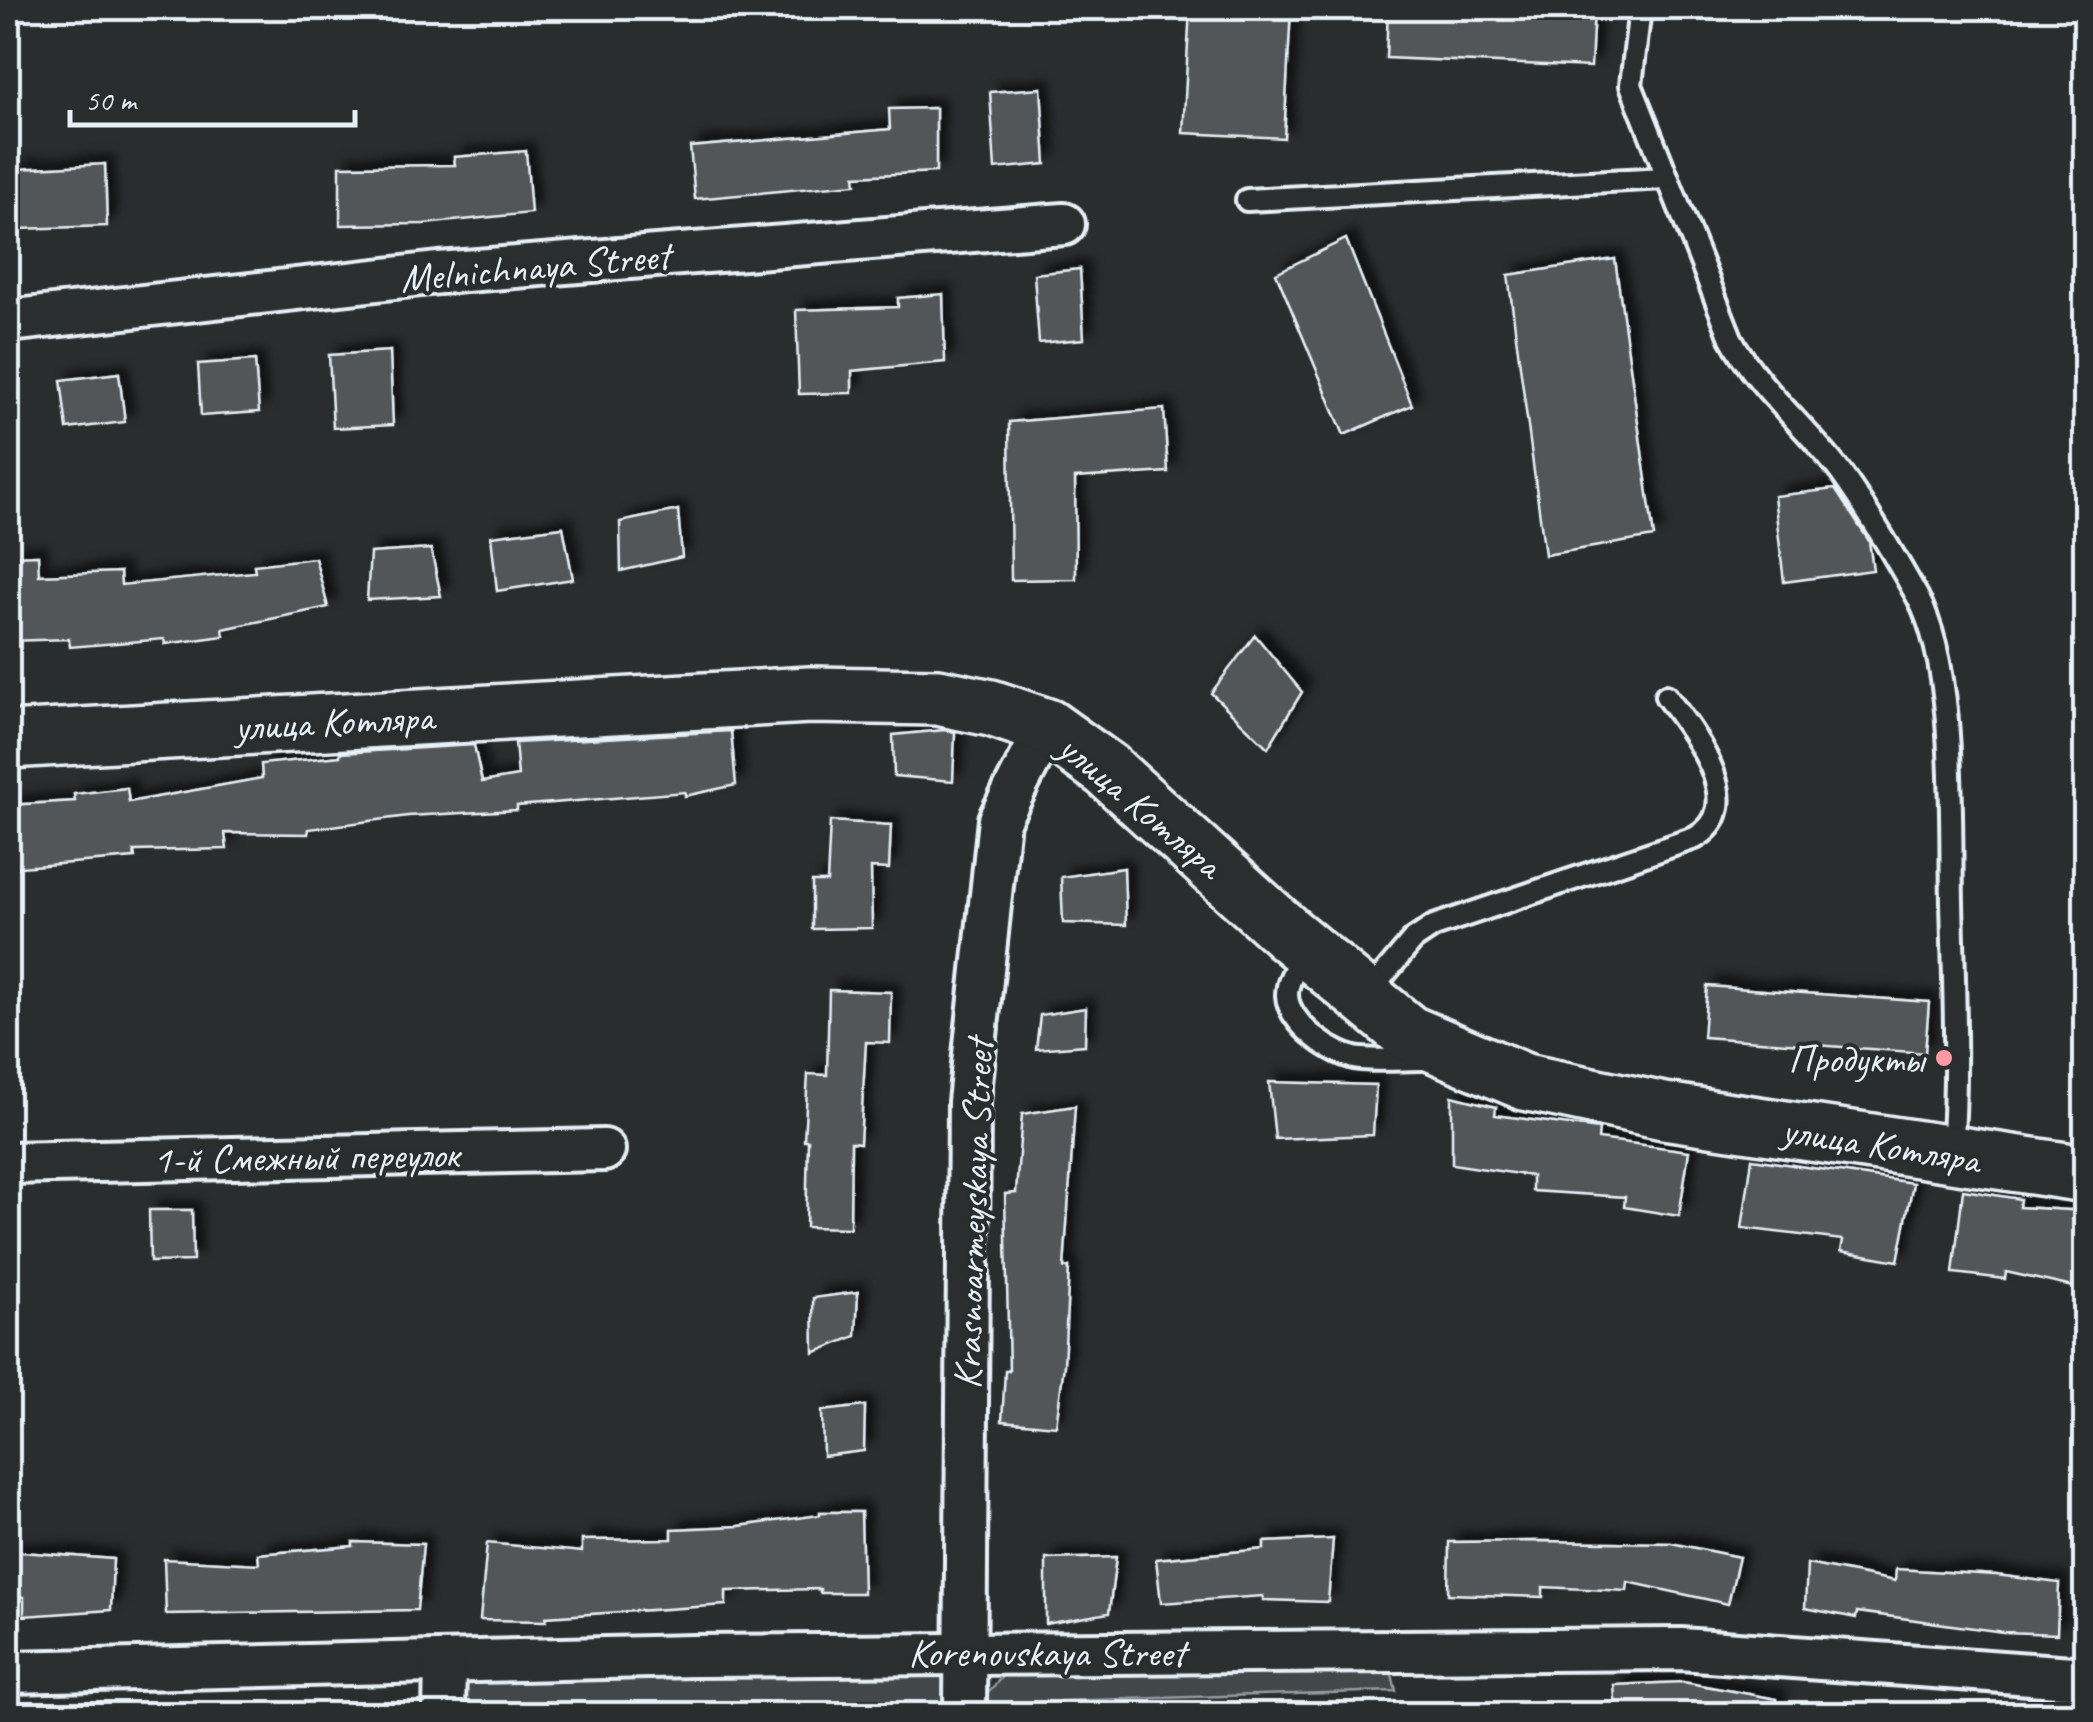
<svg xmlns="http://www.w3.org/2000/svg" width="2093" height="1722" viewBox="0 0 2093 1722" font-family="Caveat,sans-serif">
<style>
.green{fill:#424648;stroke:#959ca0;stroke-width:2.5}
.building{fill:#535759;stroke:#e8f1f8;stroke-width:2.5;filter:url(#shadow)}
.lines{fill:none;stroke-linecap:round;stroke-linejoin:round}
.service-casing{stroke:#e8f1f8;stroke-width:28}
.minor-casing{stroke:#e8f1f8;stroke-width:48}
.primary-casing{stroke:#e8f1f8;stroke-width:62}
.service{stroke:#2a2d2e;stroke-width:20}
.minor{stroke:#2a2d2e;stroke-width:40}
.primary{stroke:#2a2d2e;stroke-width:55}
.poi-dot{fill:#ff9aa2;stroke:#2a2d2e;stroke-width:4}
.labels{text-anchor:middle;stroke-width:8;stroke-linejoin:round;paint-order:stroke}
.street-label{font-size:40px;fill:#e8f1f8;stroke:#2a2d2e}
.poi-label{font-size:40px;fill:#e8f1f8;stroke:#2a2d2e;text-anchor:end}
</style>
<defs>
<filter id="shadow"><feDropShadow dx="9" dy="-9" stdDeviation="5" flood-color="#0009"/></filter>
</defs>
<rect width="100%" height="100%" fill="#2a2d2e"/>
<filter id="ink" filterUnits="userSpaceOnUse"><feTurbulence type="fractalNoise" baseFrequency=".01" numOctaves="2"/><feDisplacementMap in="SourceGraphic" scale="20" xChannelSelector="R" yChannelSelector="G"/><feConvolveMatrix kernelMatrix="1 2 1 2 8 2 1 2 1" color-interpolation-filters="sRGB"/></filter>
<g filter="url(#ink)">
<g class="green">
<path d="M 1390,1666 L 1396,1691 L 1060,1701 L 1059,1714 L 982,1714 L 986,1695 L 1006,1672 Z"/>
<path d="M 934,1667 L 945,1673 L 953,1714 L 458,1714 L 463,1688 L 474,1680 Z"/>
</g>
<g class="building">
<path d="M 1190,8 L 1291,8 L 1284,138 L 1183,133 Z"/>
<path d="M 1388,8 L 1594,8 L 1591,67 L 1386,58 Z"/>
<path d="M 1041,88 L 1046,164 L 995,169 L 990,92 Z"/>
<path d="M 936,108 L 936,172 L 855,176 L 856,184 L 695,199 L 690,147 L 890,129 L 889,109 Z"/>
<path d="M 526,151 L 531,213 L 424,224 L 340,225 L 340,166 L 455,165 L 454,157 Z"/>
<path d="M 105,164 L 107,226 L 19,229 L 17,169 Z"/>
<path d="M 1346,239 L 1412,405 L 1344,435 L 1276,273 Z"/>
<path d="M 1615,259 L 1654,537 L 1545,555 L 1508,275 Z"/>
<path d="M 1080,269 L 1084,339 L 1039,343 L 1034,274 Z"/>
<path d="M 943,294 L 945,362 L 852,371 L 852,393 L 799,394 L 796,310 L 898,307 L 898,298 Z"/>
<path d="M 390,351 L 393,425 L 333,428 L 329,355 Z"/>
<path d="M 255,360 L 259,412 L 201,416 L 198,364 Z"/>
<path d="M 119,373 L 125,422 L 67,429 L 61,380 Z"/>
<path d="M 1164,409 L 1168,472 L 1075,478 L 1076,579 L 1011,580 L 1009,422 Z"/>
<path d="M 1835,489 L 1869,541 L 1873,570 L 1784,582 L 1774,496 Z"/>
<path d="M 678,510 L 682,557 L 621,571 L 620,522 Z"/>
<path d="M 563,527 L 573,579 L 497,591 L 491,536 Z"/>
<path d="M 431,549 L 441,596 L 367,600 L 370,553 Z"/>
<path d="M 38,555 L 39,575 L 120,572 L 121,585 L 255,572 L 254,565 L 315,558 L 328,607 L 223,629 L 224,636 L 165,644 L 164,639 L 70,647 L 69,639 L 8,641 L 8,556 Z"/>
<path d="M 1255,635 L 1302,692 L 1268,748 L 1211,693 Z"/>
<path d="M 945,730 L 955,732 L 953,781 L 894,776 L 893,735 Z"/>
<path d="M 731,731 L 736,785 L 685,796 L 685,792 L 517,806 L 517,810 L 408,816 L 309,829 L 308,834 L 225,833 L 227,849 L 134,851 L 135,858 L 8,868 L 8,805 L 75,801 L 74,794 L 127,788 L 129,802 L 262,778 L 261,764 L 340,756 L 340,753 L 474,745 L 482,782 L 518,776 L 515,743 Z"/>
<path d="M 830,821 L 891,825 L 889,869 L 871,868 L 872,928 L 812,929 L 812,882 L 827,882 Z"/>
<path d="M 1124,868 L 1126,925 L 1063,923 L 1061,877 Z"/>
<path d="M 1707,986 L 1929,1002 L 1925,1053 L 1703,1037 Z"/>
<path d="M 829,990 L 891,992 L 890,1043 L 866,1042 L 860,1143 L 851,1142 L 850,1228 L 806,1227 L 808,1140 L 804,1140 L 808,1074 L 827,1075 Z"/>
<path d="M 1086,1008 L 1085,1045 L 1036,1049 L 1040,1015 Z"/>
<path d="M 1269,1082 L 1376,1085 L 1373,1135 L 1275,1139 Z"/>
<path d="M 1452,1096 L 1496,1107 L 1495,1115 L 1599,1129 L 1598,1139 L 1689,1151 L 1679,1216 L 1624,1207 L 1625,1197 L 1532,1191 L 1532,1176 L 1452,1164 Z"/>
<path d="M 1075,1106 L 1064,1268 L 1069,1267 L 1064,1365 L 1056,1426 L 1002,1421 L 1005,1371 L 1009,1371 L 1005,1194 L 1016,1193 L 1022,1114 Z"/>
<path d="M 1752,1159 L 1913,1183 L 1898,1261 L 1841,1251 L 1843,1240 L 1742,1228 Z"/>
<path d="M 1963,1190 L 2020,1199 L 2019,1207 L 2086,1211 L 2086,1290 L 2006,1272 L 2005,1279 L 1953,1273 Z"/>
<path d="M 149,1210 L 192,1210 L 193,1261 L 150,1262 Z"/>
<path d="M 858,1292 L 856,1336 L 814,1353 L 813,1298 Z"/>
<path d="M 865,1406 L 864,1451 L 823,1456 L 822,1411 Z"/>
<path d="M 820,1512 L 861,1512 L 863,1593 L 820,1593 L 820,1589 L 726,1591 L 726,1605 L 546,1617 L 546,1621 L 480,1620 L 487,1543 L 582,1552 L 582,1540 L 672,1539 L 672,1529 L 739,1526 L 820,1515 Z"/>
<path d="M 1333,1539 L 1328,1602 L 1263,1600 L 1263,1596 L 1161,1603 L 1156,1559 L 1264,1549 L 1264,1542 Z"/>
<path d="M 1537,1541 L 1671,1543 L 1739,1557 L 1728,1604 L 1628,1582 L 1627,1591 L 1543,1587 L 1543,1597 L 1448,1594 L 1449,1542 Z"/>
<path d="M 353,1542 L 423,1544 L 417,1610 L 166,1614 L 164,1559 L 259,1564 L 258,1554 L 353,1546 Z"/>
<path d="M 8,1551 L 113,1559 L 111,1610 L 24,1616 L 24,1597 L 8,1597 Z"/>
<path d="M 1116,1557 L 1109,1613 L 1046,1624 L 1046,1559 Z"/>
<path d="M 1807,1564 L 1895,1581 L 1896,1569 L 1996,1575 L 2059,1583 L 2057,1634 L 2003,1632 L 1857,1612 L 1856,1618 L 1805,1608 Z"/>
<path d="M 1683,1682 L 1777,1699 L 1776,1714 L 1616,1714 L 1614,1685 Z"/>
</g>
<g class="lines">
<g class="service-casing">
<g id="service">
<path d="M 1640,8 L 1631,85 L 1731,338 C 1758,389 1807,427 1841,473 C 1868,511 1894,555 1917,596 C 1957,668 1950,819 1952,902 C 1954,986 1958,1069 1952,1152"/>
<path d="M 1247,200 L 1666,178"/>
<path d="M 1306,951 C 1298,964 1287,979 1287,995 C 1288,1024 1335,1057 1361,1059 C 1382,1061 1404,1059 1425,1059"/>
<path d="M 1366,996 L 1413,940 L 1434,926 L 1695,838 C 1752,806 1691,730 1666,696"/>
</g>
</g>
<g class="minor-casing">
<g id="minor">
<path d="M 8,321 L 439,273 L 1064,224"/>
<path d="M 8,1163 L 604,1150"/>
<path d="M 8,1672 L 693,1656 L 1681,1649 L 2086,1678"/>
<path d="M 444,1714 L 445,1663"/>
<path d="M 965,1714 L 969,1102 L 999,820 L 1047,727"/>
</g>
</g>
<g class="primary-casing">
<path id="primary" d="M 8,740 L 810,695 L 938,697 L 991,708 L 1047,727 L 1107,770 L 1287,933 L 1408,1033 L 1525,1082 L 1664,1111 L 2086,1174"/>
</g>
<use href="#service" class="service"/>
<use href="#minor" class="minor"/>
<use href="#primary" class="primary"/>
</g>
</g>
<circle class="poi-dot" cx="1944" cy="1058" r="10"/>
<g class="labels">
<g class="street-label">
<text transform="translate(535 266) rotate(-5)" y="14">Melnichnaya Street</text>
<text transform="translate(334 721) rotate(-3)" y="14">улица Котляра</text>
<text transform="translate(1141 805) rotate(40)" y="14">улица Котляра</text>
<text transform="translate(1881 1144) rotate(9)" y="14">улица Котляра</text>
<text transform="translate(306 1156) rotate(-1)" y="14">1-й Смежный переулок</text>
<text transform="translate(972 1214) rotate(-88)" y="14">Krasnoarmeyskaya Street</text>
<text x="1047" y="1666">Korenovskaya Street</text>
</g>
<g class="poi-label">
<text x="1924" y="1072">Продукты</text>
</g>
</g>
<rect width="2093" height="1722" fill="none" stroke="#2a2d2e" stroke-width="40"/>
<rect x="20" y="20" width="2053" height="1682" fill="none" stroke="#e8f1f8" stroke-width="4" filter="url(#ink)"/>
<path d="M70 110v15h285v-15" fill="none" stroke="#e8f1f8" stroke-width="5"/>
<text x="85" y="110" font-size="30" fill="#e8f1f8" stroke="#2a2d2e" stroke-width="8" paint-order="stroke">50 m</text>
</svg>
